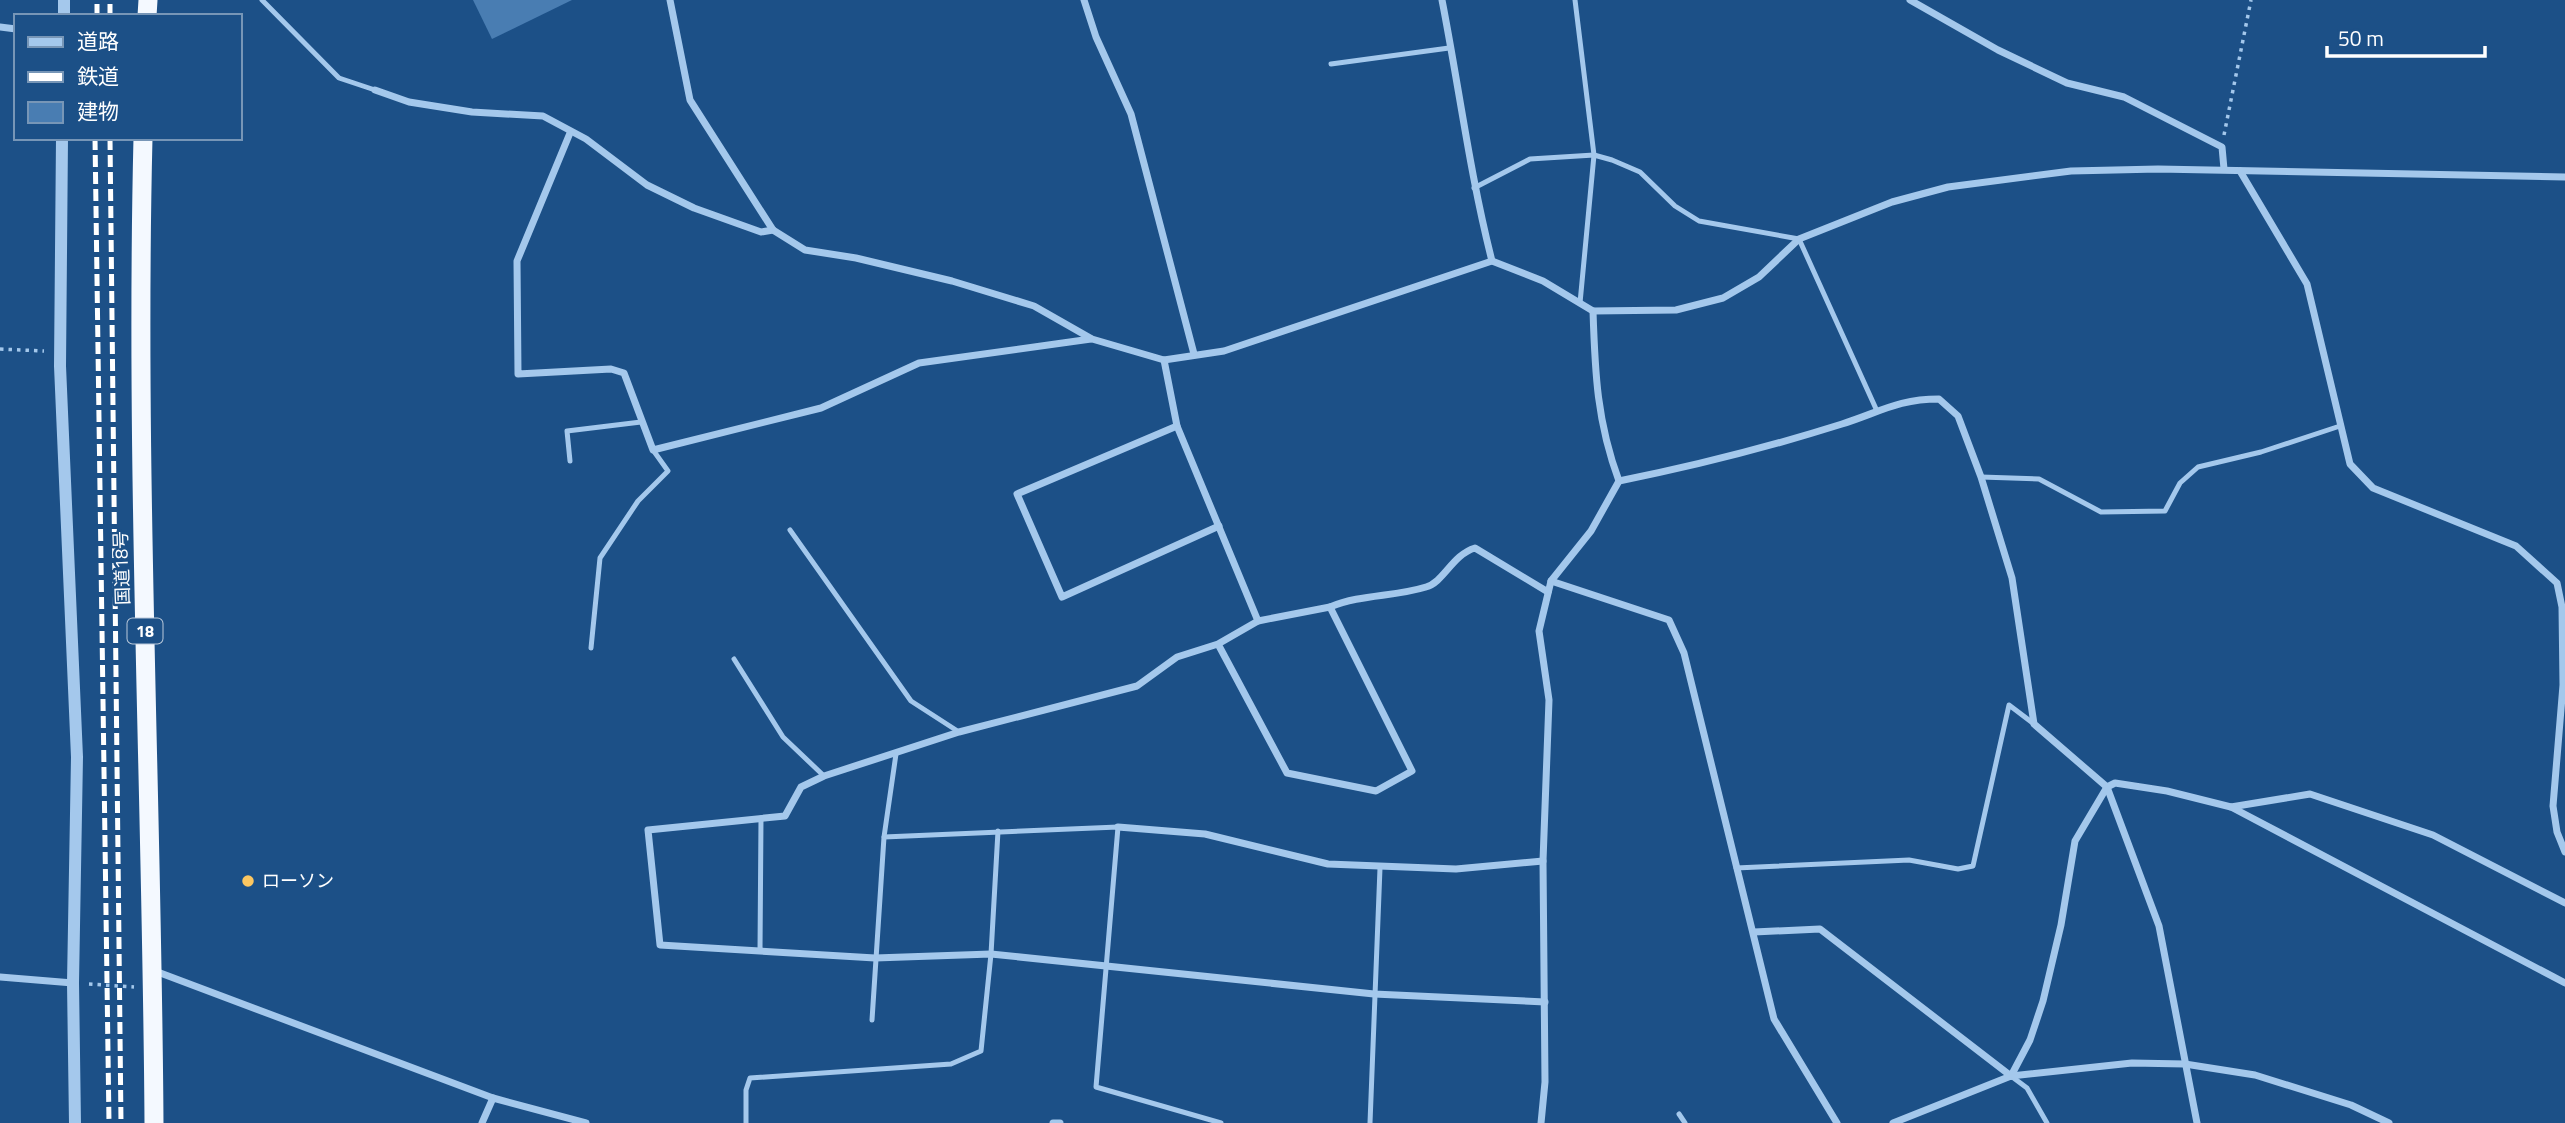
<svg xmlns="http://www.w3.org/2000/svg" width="2565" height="1123" viewBox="0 0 2565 1123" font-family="'Titillium Web','Noto Sans JP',sans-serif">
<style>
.building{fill:#497db2}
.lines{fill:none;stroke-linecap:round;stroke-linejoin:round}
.path{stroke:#a4c8ec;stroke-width:3.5;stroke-dasharray:3.5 5;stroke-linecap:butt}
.service{stroke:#a4c8ec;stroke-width:5}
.minor{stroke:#a4c8ec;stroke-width:7}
.tertiary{stroke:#a4c8ec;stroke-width:12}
.trunk{stroke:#f4f9ff;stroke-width:19}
.rail{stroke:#fff;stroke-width:5;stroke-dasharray:12 5;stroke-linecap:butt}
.poi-dot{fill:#fcc761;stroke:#1c5087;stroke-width:2.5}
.labels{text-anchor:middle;stroke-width:5;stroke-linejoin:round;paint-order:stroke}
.shield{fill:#1c5087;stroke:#bbcadb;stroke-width:2}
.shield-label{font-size:16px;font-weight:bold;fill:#fff}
.street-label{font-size:18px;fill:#fff;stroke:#1c5087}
.poi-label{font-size:18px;fill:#fff;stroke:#1c5087;text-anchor:start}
</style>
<rect width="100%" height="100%" fill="#1c5087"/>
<path class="building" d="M 473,0 L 572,0 L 492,39 Z"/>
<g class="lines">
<g class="path">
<path d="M 2224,135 L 2251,0"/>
<path d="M 0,349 L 44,351"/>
<path d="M 89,984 L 134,987"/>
</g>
<g class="service">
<path d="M 262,0 L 339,78 L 375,90"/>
<path d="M 1575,0 L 1594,155 L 1580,303"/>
<path d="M 1331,64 L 1449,48"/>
<path d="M 1474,188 L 1530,159 L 1594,155 L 1612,160 L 1640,172 L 1675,206 L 1699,221 L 1799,239 L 1877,411"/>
<path d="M 570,461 L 567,431 L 641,422"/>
<path d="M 1981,477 L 2039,479 L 2101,512 L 2165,511 L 2180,483 L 2198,467 L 2261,452 L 2340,426"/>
<path d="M 790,530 L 911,701 L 959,732"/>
<path d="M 591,648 L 600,558 L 638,501 L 668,471 L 653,450"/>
<path d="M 734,659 L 783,737 L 824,776"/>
<path d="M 884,837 L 1118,827 L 1096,1087 L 1221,1123"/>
<path d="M 1736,868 L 1909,860 L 1958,869 L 1973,866 L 2009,705 L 2034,724"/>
<path d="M 760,950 L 761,818"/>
<path d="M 872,1020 L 884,837 L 896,754"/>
<path d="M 2011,1076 L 2027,1088 L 2047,1123"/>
<path d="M 1679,1114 L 1685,1123"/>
<path d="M 746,1123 L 746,1090 L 750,1078 L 951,1064 L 981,1051 L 991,954 L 998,831"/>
<path d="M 1370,1123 L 1380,868"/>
</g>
<g class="minor">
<path d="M 670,0 L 690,100 L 773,230 L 805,250 L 856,258 L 952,281 L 1034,306 L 1092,339 L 1164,360 L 1224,351 L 1492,261 L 1543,281 L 1593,311 L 1676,310 L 1723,298 L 1759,277 L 1799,239 L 1892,202 L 1948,187 L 2071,171 L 2158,169 L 2565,177"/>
<path d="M 1084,0 L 1096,37 L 1131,114 L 1194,354"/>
<path d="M 1442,0 C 1459,87 1470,175 1492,261"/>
<path d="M 1910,0 L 1998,50 L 2067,83 L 2124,97 L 2222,147 L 2224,169"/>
<path d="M 0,27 L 16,29"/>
<path d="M 375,90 L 409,102 L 472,112 L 543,116 L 586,139 L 647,185 L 694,208 L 761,232 L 773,230"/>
<path d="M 570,133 L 517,261 L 518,374 L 611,369 L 624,373 L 653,450 L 821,408 L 919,363 L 1091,339"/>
<path d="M 2240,171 L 2307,284 L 2350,464 L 2373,488 L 2516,546 L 2557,583 L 2562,607 L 2563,685 L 2553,806 L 2557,832 L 2565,852"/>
<path d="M 1593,311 C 1595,373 1597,422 1619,481"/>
<path d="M 1164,360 L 1177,426 L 1258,621"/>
<path d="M 1177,426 L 1017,494 L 1062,597 L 1219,526"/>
<path d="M 1551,581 L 1669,620 L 1684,653 L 1774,1019 L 1837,1123"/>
<path d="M 1330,607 C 1361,594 1394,597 1426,587 C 1444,582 1452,555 1475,548 L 1548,592"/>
<path d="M 1218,644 L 1287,773 L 1376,791 L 1412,771 L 1330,607 L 1258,621 L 1218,644 L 1177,657 L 1137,686 L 959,732 L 824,776 L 801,787 L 785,816 L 648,830 L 660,945 L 875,958 L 991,954 L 1374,994 L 1545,1002"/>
<path d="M 2231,807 L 2310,794 L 2433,835 L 2565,903"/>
<path d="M 1118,827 L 1205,834 L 1328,864 L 1456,869 L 1543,861"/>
<path d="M 1754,932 L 1820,929 L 2011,1076"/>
<path d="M 155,971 L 493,1098 L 586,1123"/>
<path d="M 0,977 L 73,983"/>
<path d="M 2011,1076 L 2030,1040 L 2043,1001 L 2061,925 L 2075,841 L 2107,787 L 2115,783 L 2167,791 L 2231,807 L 2565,983"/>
<path d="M 482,1123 L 493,1098"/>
<path d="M 1053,1123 L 1060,1123"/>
<path d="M 1541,1123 L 1545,1082 L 1543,861 L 1549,700 L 1539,631 L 1551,581 L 1591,531 L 1619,481 C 1694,466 1769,447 1842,424 C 1880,412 1898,399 1939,399 L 1958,416 L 1981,477 L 2012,578 L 2034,724 L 2107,787 L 2159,926 L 2197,1123"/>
<path d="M 1893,1123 L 2011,1076 L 2132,1063 L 2185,1064 L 2255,1075 L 2351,1105 L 2389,1123"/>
</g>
<g class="tertiary">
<path d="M 64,16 L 64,0"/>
<path d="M 62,138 L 60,366 L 77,757 L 73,983 L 75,1123"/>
</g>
<g class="trunk">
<path d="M 147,16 L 148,0"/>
<path d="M 143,138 C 135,467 152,795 154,1123"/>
</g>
<g class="rail">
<path d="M 97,16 L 97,0"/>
<path d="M 110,16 L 110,0"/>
<path d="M 95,138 L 109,1123"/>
<path d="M 110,138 L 121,1123"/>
</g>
</g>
<circle class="poi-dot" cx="248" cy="881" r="7"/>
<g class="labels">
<rect class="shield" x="127.5" y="618.5" width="35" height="25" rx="5"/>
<g class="shield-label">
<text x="145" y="637">18</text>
</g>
<g class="street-label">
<text transform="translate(122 568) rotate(-92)" y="6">国道18号</text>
</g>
<g class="poi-label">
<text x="262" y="887">ローソン</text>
</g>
</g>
<rect x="14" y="14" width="228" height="126" fill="#1c5087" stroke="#7796b7" stroke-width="2"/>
<rect x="28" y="37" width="35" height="10" fill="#a4c8ec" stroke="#7796b7" stroke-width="2"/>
<text x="77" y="49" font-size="21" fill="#ffffff">道路</text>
<rect x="28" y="72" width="35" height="10" fill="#ffffff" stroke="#7796b7" stroke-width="2"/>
<text x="77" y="84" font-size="21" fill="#ffffff">鉄道</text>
<rect x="28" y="102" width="35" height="21" fill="#497db2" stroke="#7796b7" stroke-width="2"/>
<text x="77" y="119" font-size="21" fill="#ffffff">建物</text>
<path d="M2327 46v10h158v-10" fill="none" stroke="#ffffff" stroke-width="3.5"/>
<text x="2338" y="46" font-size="21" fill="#ffffff" stroke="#1c5087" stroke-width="5" paint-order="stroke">50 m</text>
</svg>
